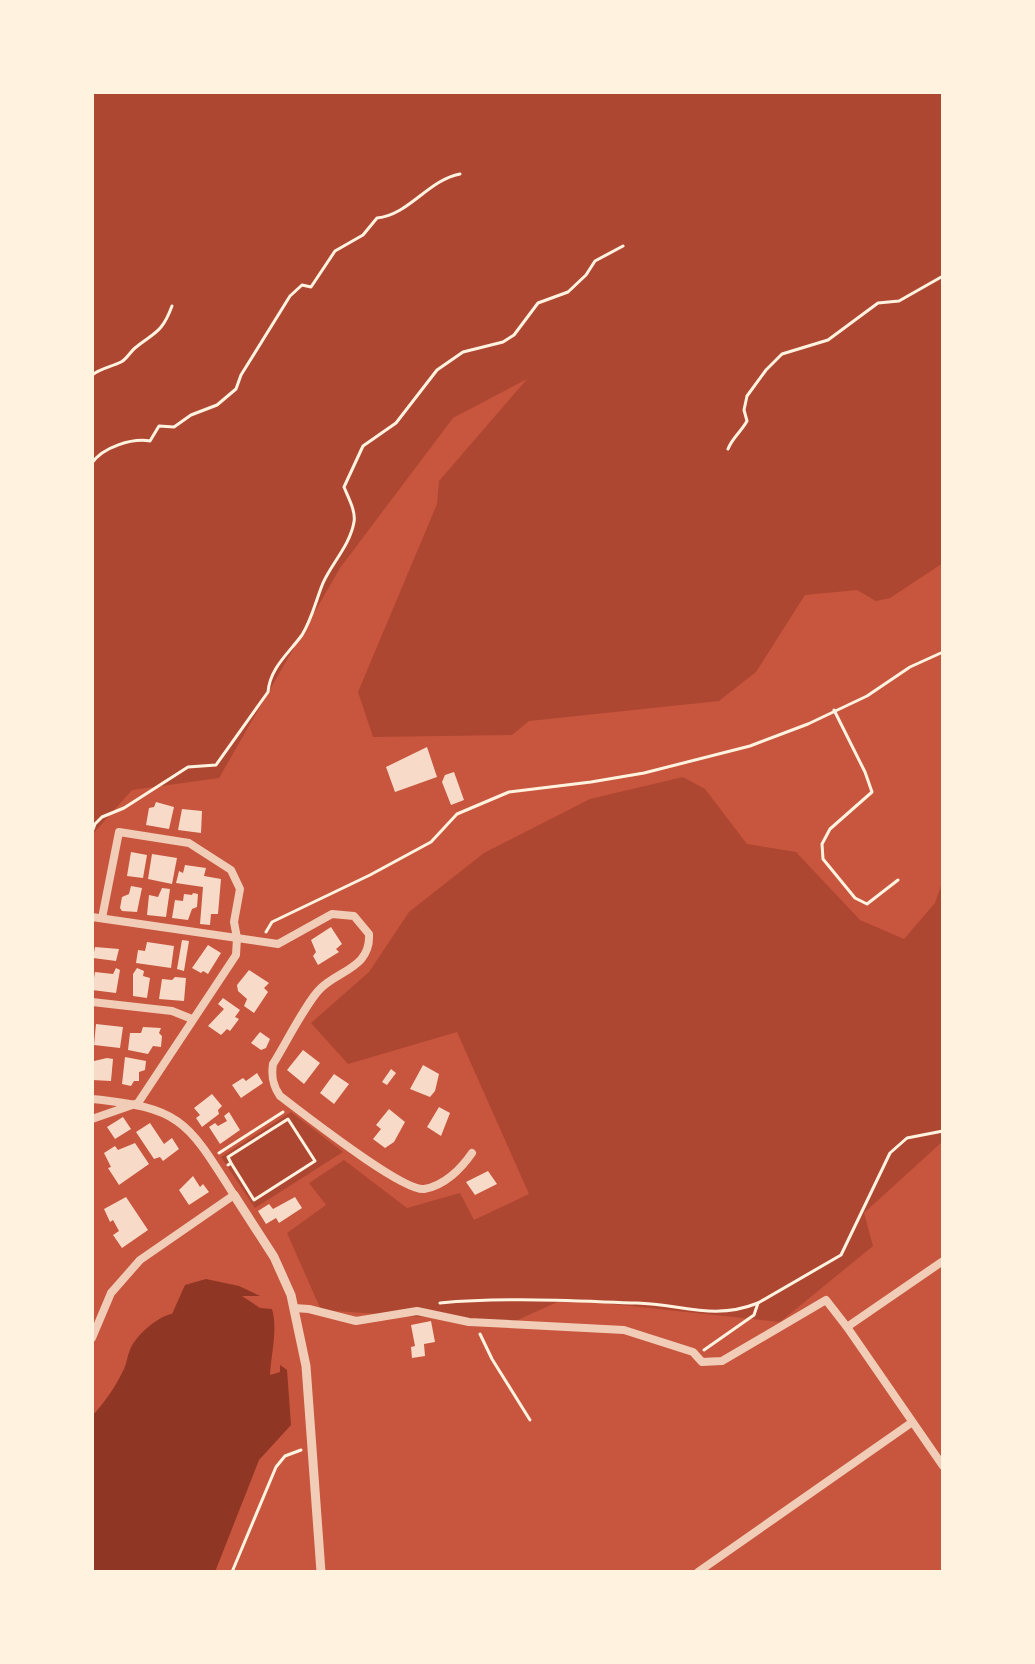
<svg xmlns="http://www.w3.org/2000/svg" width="1035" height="1664" viewBox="0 0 1035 1664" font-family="Commissioner,sans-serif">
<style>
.green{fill:#ae4732}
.water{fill:#8f3625}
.building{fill:#f7dbc8}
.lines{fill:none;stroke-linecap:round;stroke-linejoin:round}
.path{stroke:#fff3e0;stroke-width:3}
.minor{stroke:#f1ccb7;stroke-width:8}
.tertiary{stroke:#f1ccb7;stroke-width:9}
</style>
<rect width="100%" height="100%" fill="#c8553d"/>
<g class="green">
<path d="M 92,92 L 943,92 L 943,563 L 890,598 L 876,601 L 857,590 L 805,595 L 756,672 L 719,701 L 529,721 L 512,735 L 373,737 L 358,692 L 437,504 L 439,481 L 527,379 L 453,418 L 340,568 L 219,778 L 132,790 L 92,835 Z"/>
<path d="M 683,777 L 705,789 L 747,844 L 796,852 L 860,920 L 904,939 L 935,903 L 943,880 L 943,1141 L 864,1213 L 873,1246 L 780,1322 L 564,1299 L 511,1323 L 321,1310 L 287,1233 L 326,1205 L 309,1183 L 344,1160 L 407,1208 L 460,1193 L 474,1220 L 529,1194 L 457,1032 L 348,1064 L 311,1023 L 369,972 L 409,912 L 484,853 L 590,799 Z"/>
<path d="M 291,1112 L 343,1152 L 255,1208 L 221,1157 Z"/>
</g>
<path class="water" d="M 206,1279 L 239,1286 L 260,1296 L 242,1296 L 260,1308 L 272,1309 C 278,1329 271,1354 270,1375 L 280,1372 L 280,1365 L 287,1370 L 291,1425 L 259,1460 L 215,1572 L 92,1572 L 92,1416 C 105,1402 116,1386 124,1369 C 127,1363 127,1356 130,1350 C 135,1336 158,1316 172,1314 L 185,1285 Z"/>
<g class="building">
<path d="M 427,747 L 437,777 L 395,792 L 386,767 Z"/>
<path d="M 454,772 L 464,800 L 451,805 L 442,782 L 445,775 Z"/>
<path d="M 156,802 L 174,807 L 169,829 L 146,825 L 149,808 L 154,807 Z"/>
<path d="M 182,809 L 202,811 L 201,833 L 178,830 Z"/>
<path d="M 131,852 L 147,855 L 143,878 L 127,876 Z"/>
<path d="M 152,854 L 177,858 L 172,884 L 148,879 Z"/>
<path d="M 185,865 L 206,868 L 204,876 L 221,879 L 218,914 L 211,914 L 210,925 L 200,924 L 203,887 L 176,883 L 179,871 L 183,873 Z"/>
<path d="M 131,886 L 142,888 L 137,912 L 122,911 L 120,908 L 122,897 L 129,894 Z"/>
<path d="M 162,888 L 170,889 L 166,917 L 147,915 L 149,895 L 158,897 Z"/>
<path d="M 193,893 L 198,894 L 197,907 L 192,909 L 188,920 L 172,918 L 175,900 L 183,901 L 184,894 L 192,895 Z"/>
<path d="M 331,927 L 342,944 L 336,949 L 339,952 L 318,965 L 313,956 L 316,952 L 311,940 Z"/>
<path d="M 182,940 L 189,941 L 184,971 L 177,969 Z"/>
<path d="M 147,942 L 174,946 L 171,968 L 136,963 L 138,950 L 145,951 Z"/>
<path d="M 208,945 L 221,953 L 208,974 L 203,971 L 201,973 L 192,968 Z"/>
<path d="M 95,947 L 119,949 L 116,961 L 93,958 Z"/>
<path d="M 116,968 L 120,970 L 116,993 L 92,990 L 95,972 L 113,974 Z"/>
<path d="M 137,968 L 144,971 L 143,976 L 150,978 L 147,998 L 133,996 L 133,974 Z"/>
<path d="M 249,970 L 269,983 L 264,988 L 268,992 L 254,1013 L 244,1006 L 247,999 L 238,991 L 237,985 Z"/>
<path d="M 175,977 L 186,978 L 184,1001 L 159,999 L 162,979 L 172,980 Z"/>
<path d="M 223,998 L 240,1010 L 235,1017 L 239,1019 L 230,1031 L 227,1029 L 221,1035 L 208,1026 L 224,1009 L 218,1004 Z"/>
<path d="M 96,1024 L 123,1027 L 120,1048 L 94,1045 Z"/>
<path d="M 143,1027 L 161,1028 L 159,1033 L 162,1036 L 161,1047 L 153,1046 L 148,1054 L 128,1050 L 130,1033 L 141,1033 Z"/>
<path d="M 260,1032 L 270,1039 L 266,1048 L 261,1050 L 251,1043 Z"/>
<path d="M 303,1050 L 320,1063 L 304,1084 L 287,1070 Z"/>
<path d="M 125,1057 L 146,1061 L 145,1070 L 139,1072 L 139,1081 L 134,1081 L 131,1086 L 122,1084 Z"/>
<path d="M 107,1058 L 113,1059 L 111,1081 L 92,1080 L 94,1061 Z"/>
<path d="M 423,1065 L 439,1074 L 435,1091 L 430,1097 L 410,1089 Z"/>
<path d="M 391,1069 L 396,1073 L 387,1085 L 382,1082 Z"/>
<path d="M 257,1073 L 263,1083 L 241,1098 L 232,1085 L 243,1078 L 246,1081 Z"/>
<path d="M 334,1074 L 349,1084 L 334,1104 L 320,1093 Z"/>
<path d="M 212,1094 L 222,1106 L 218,1110 L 219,1114 L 202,1127 L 196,1118 L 200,1115 L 194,1108 Z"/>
<path d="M 439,1107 L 450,1113 L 441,1136 L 427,1127 Z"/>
<path d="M 389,1109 L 405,1122 L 394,1142 L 385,1148 L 373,1139 L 381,1129 L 376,1125 Z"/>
<path d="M 229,1112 L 240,1130 L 220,1144 L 209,1127 L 215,1123 L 218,1126 L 227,1121 L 224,1116 Z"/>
<path d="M 123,1117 L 131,1129 L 115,1139 L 107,1127 Z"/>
<path d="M 150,1123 L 164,1144 L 172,1138 L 179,1149 L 163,1161 L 160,1157 L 154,1159 L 136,1132 Z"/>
<path d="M 135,1143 L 149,1164 L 119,1185 L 108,1168 L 111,1167 L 104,1153 L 115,1146 L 118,1150 Z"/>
<path d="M 488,1171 L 497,1184 L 475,1195 L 466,1182 Z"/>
<path d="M 193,1176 L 200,1187 L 203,1184 L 209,1192 L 189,1205 L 179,1190 Z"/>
<path d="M 126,1197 L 148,1230 L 122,1248 L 113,1235 L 119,1231 L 113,1220 L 110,1222 L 104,1209 Z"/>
<path d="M 295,1197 L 302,1208 L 279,1223 L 276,1218 L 266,1224 L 258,1211 L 269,1204 L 273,1209 Z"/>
<path d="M 431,1321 L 435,1342 L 424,1344 L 425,1356 L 412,1358 L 411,1347 L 415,1346 L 411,1325 Z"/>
</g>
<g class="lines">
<g class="path">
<path d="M 92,375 C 101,368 111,367 121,362 C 127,359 130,352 135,348 C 155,332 162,333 172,306"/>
<path d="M 728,449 C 732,438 741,432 747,421 L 744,410 L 747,396 L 766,370 L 782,354 L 828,340 L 878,303 L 899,301 L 943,276"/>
<path d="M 92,463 C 103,447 132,438 150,441 L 159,426 L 174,427 L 191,415 L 217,405 L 236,389 L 241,375 L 290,296 L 302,285 L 311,287 L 335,251 L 363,235 L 377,218 C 409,215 428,180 460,174"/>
<path d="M 834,710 L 865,772 L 872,792 L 830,829 L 822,844 L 823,859 L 855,898 L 867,904 L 898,880"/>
<path d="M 92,832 L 95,824 L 102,817 L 124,808 L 188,767 L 216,765 L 268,692 C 270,668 288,654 302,635 C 312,619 316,600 323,583 C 332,563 350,545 354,522 C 356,511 348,497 344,487 L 363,446 L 396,423 L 437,370 L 463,352 L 503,342 L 514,335 L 538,303 L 568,292 L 586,275 L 595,261 L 623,246"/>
<path d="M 266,932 L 272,922 L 370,875 L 431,842 L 457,814 L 509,792 L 591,782 L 644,773 L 750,746 L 808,724 L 867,696 L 910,667 L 943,652"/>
<path d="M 219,1153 L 283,1112"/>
<path d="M 228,1165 L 231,1163 L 254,1200 L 315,1161 L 288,1119 L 228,1157 L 231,1163"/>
<path d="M 440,1303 C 505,1297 571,1301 637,1303 C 681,1304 713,1321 758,1303"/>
<path d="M 480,1334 L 492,1359 L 530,1420"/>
<path d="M 704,1350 L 754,1315 L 758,1303 L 841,1255 L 890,1153 L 907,1138 L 943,1131"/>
<path d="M 232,1572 L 276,1467 L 285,1456 L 301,1450"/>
</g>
<g class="minor">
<path d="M 92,917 L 278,944 L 332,914 L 354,916 L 369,934 C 371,967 340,970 321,988 C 307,1001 285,1045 273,1064 C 271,1077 273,1086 280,1096 C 303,1113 401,1191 424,1189 C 444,1186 461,1169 472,1153"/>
<path d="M 92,1002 L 172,1011 L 192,1019"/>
<path d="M 92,1099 C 182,1108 187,1121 234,1195 L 140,1260 L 111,1293 L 92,1338"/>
<path d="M 92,1119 L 138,1103 L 236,955 L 237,938 L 234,922 L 240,889 L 231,870 L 189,843 L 119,832 L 102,918"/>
<path d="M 294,1308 L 309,1309 L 356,1321 L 417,1311 L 469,1322 L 624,1330 L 693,1352 L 702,1362 L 722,1361 L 826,1300 L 847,1327 L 943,1466"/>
<path d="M 847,1327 L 943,1261"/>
<path d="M 698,1572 L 911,1423"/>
</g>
<path class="tertiary" d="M 234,1195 L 274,1257 L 291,1295 L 306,1366 L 321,1572"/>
</g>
<rect width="1035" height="1664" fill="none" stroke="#fff3e0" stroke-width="188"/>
</svg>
